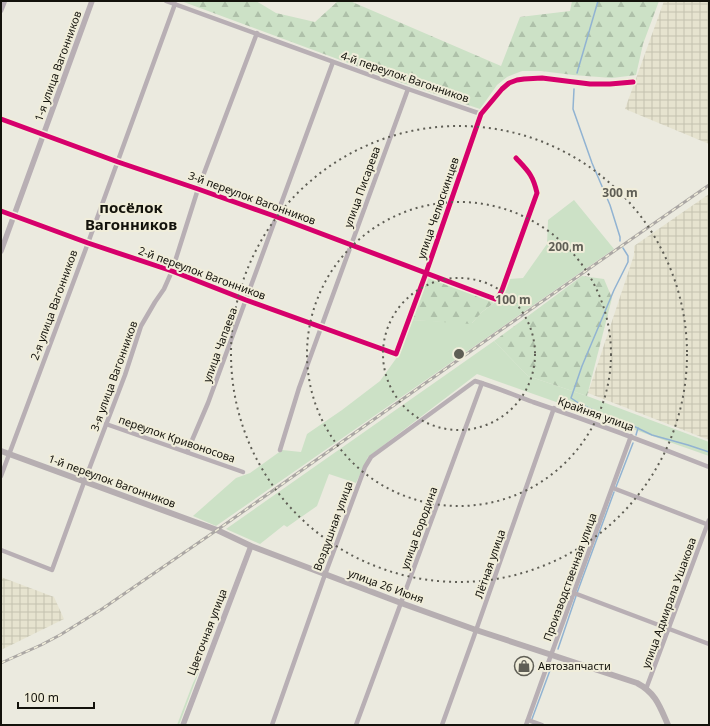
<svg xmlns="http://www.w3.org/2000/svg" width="710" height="726" viewBox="0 0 710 726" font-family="'Noto Sans',sans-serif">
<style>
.industrial{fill:url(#industrial-grid)}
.grass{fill:#cce1c6}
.forest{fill:url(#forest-firs)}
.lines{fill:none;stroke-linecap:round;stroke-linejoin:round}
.stream{stroke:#91b3d2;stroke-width:1.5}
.minor{stroke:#b8afb4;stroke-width:4.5}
.tertiary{stroke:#b8afb4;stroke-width:5.5}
.secondary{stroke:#b6aeb1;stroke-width:6}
.rail-casing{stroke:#aba7a4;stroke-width:3}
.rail{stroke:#f0edda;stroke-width:1.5;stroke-dasharray:4.5;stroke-linecap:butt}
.cycleway-casing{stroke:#f0edda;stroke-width:8}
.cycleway{stroke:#d6006c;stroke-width:5}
.ring{fill:none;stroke:#5f5e55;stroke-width:2;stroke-dasharray:2 4}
.labels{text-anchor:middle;stroke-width:4;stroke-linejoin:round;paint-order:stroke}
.street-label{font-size:11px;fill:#13120b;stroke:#f0edda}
.poi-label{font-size:11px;fill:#13120b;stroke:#f0edda;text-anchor:start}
.district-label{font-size:15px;font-weight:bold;fill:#13120b;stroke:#f0edda}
.centre{fill:#5f5e55;stroke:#f0edda;stroke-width:2}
.ring-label{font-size:12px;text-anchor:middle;font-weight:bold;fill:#5f5e55;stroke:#f0edda;stroke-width:4;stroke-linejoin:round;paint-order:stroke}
</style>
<defs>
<pattern id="industrial-grid" width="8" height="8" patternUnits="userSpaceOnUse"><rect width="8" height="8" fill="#e6e3cf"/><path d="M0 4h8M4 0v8" fill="none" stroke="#c4c2b0"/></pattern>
<pattern id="forest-firs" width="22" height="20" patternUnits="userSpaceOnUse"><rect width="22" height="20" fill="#cce1c6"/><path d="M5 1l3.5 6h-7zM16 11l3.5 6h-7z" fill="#aec0a9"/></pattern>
</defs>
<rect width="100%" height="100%" fill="#ebeadf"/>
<g class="industrial">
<path d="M 664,1 L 709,1 L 709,144 L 625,109 Z"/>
<path d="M 709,194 L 709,440 L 588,393 L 634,255 L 634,246 Z"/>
<path d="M 1,577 L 54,597 L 64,619 L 1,650 Z"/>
</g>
<g class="grass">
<path d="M 574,200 L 614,249 L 216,526 L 193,516 L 236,478 L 250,473 L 282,450 L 301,452 L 307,434 L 342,410 L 380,381 L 400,353 L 412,320 L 472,323 L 482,312 L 501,298 L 509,279 L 523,278 L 547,244 L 548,220 Z"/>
<path d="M 494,341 L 528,376 L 587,396 L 709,442 L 709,456 L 477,374 L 368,457 L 356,483 L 329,474 L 317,506 L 287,527 L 284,525 L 260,544 L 226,529 Z"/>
<path d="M 200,669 L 179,725 L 177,725 L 193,683 Z"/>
</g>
<g class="forest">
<path d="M 181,1 L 256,1 L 276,13 L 315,22 L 338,1 L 350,1 L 501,66 L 520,17 L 570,11 L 572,1 L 659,1 L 643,44 L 636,75 L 612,78 L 573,75 L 541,71 L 522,71 L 507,77 L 497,85 L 480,109 L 394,80 Z"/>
<path d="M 427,276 L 495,302 L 482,312 L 471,324 L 412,320 Z"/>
<path d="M 582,276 L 604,279 L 612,298 L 587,396 L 528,376 L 494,341 Z"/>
</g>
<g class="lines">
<g class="stream">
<path d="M 577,73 L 598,1"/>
<path d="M 574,89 L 573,109 L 592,163 L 610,205 L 620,237 L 620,241"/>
<path d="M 623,248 L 628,256 L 628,262 L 614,290 L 582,366 L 571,398 L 580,404 L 604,415 L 627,423 L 652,435 L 688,445 L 709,452"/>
<path d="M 636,435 L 638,428"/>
<path d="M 616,487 L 633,443"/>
<path d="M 577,593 L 614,492"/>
<path d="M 558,649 L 576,596"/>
<path d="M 532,719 L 552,665"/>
</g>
<g class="minor">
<path d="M 166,1 L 408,89 L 481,114"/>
<path d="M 1,11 L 5,1"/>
<path d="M 1,119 L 118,162 L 198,189 L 277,217 L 495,299 L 499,296 L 502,290 L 537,193 C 533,175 528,171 516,158"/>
<path d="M 1,211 L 88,243 L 172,271 L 246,300 L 396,354 L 426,273 L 481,114 L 502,89 L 509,83 L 517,80 L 524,79 L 542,78 L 590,84 L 610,84 L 633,82"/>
<path d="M 106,424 L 243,472"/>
<path d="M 280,450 L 299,388 L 408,89"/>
<path d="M 187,452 L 208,403 L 333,62"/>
<path d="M 1,476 L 88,243 L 175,4"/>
<path d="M 613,488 L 709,525"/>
<path d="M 1,550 L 52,570 L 83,485 L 125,375 L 141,326 L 155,302 L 164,289 L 172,271 L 198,189 L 257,33"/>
<path d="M 574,593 L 709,644"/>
<path d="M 646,689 L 709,520"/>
<path d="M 528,720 L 542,725"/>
<path d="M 272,725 L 323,580 L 365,467 L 371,457 L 475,381 C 495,387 514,395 533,402 C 592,422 651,444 709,467"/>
<path d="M 356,725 L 482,383"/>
<path d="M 442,725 L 473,639 L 554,408"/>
<path d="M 526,725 L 551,655 L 631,436"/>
</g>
<g class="tertiary">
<path d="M 1,251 L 92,1"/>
<path d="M 183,725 L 251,546"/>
</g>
<path class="secondary" d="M 1,451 L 217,530 L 251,546 L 401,603 L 476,630 L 637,683 C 656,693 660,707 668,725"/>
<g class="rail-casing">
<path id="rail" d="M 1,663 L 41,645 L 60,635 L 102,609 L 217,530 L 478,346 L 709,185"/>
</g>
<use href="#rail" class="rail"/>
<g class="cycleway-casing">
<g id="cycleway">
<path d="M 1,119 L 118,162 L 198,189 L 277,217 L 495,299 L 499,296 L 502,290 L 537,193 C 533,175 528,171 516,158"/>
<path d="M 1,211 L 88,243 L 172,271 L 246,300 L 396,354 L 426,273 L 481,114 L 502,89 L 509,83 L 517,80 L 524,79 L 542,78 L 590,84 L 610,84 L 633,82"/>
</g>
</g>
<use href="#cycleway" class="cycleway"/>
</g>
<g class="ring">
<circle cx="459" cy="354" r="76"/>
<circle cx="459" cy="354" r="152"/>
<circle cx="459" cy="354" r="228"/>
</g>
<defs>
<g id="shop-ring" transform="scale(1)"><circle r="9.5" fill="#f0edda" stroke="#5f5e55" stroke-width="1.5"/><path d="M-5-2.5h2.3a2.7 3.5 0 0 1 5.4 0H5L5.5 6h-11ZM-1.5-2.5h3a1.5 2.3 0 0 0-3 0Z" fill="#5f5e55"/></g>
</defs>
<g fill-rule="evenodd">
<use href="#shop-ring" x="524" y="666"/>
</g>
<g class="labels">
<g class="street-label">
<text transform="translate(58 66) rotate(-70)" y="4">1-я улица Вагонников</text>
<text transform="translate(405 77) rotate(19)" y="4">4-й переулок Вагонников</text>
<text transform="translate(362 187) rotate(-70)" y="4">улица Писарева</text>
<text transform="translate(252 198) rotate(20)" y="4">3-й переулок Вагонников</text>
<text transform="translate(438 208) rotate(-71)" y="4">улица Челюскинцев</text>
<text transform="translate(202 273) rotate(20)" y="4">2-й переулок Вагонников</text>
<text transform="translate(54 305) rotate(-70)" y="4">2-я улица Вагонников</text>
<text transform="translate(220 345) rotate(-70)" y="4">улица Чапаева</text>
<text transform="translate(114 376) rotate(-70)" y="4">3-я улица Вагонников</text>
<text transform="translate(596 414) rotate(20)" y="4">Крайняя улица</text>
<text transform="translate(177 439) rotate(19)" y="4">переулок Кривоносова</text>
<text transform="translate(112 481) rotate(20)" y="4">1-й переулок Вагонников</text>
<text transform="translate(333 526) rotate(-70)" y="4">Воздушная улица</text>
<text transform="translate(419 528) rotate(-70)" y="4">улица Бородина</text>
<text transform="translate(490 564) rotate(-71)" y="4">Лётная улица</text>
<text transform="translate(570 577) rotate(-70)" y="4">Производственная улица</text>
<text transform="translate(386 586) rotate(20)" y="4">улица 26 Июня</text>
<text transform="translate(669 603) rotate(-70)" y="4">улица Адмирала Ушакова</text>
<text transform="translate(207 632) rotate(-69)" y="4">Цветочная улица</text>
</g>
<g class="poi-label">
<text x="538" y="670">Автозапчасти</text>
</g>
<g class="district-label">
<text x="131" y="213">посёлок<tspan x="131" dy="17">Вагонников</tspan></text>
</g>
</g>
<circle cx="459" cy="354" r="6" class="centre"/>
<g class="ring-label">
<text x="620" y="197">300 m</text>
<text x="566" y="251">200 m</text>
<text x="513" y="304">100 m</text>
</g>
<rect width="710" height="726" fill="none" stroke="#13120b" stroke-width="4"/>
<path d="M18 702v6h76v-6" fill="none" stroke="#13120b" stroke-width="2"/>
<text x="24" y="702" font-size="12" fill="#13120b" stroke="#f0edda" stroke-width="3" paint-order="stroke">100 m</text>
</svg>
